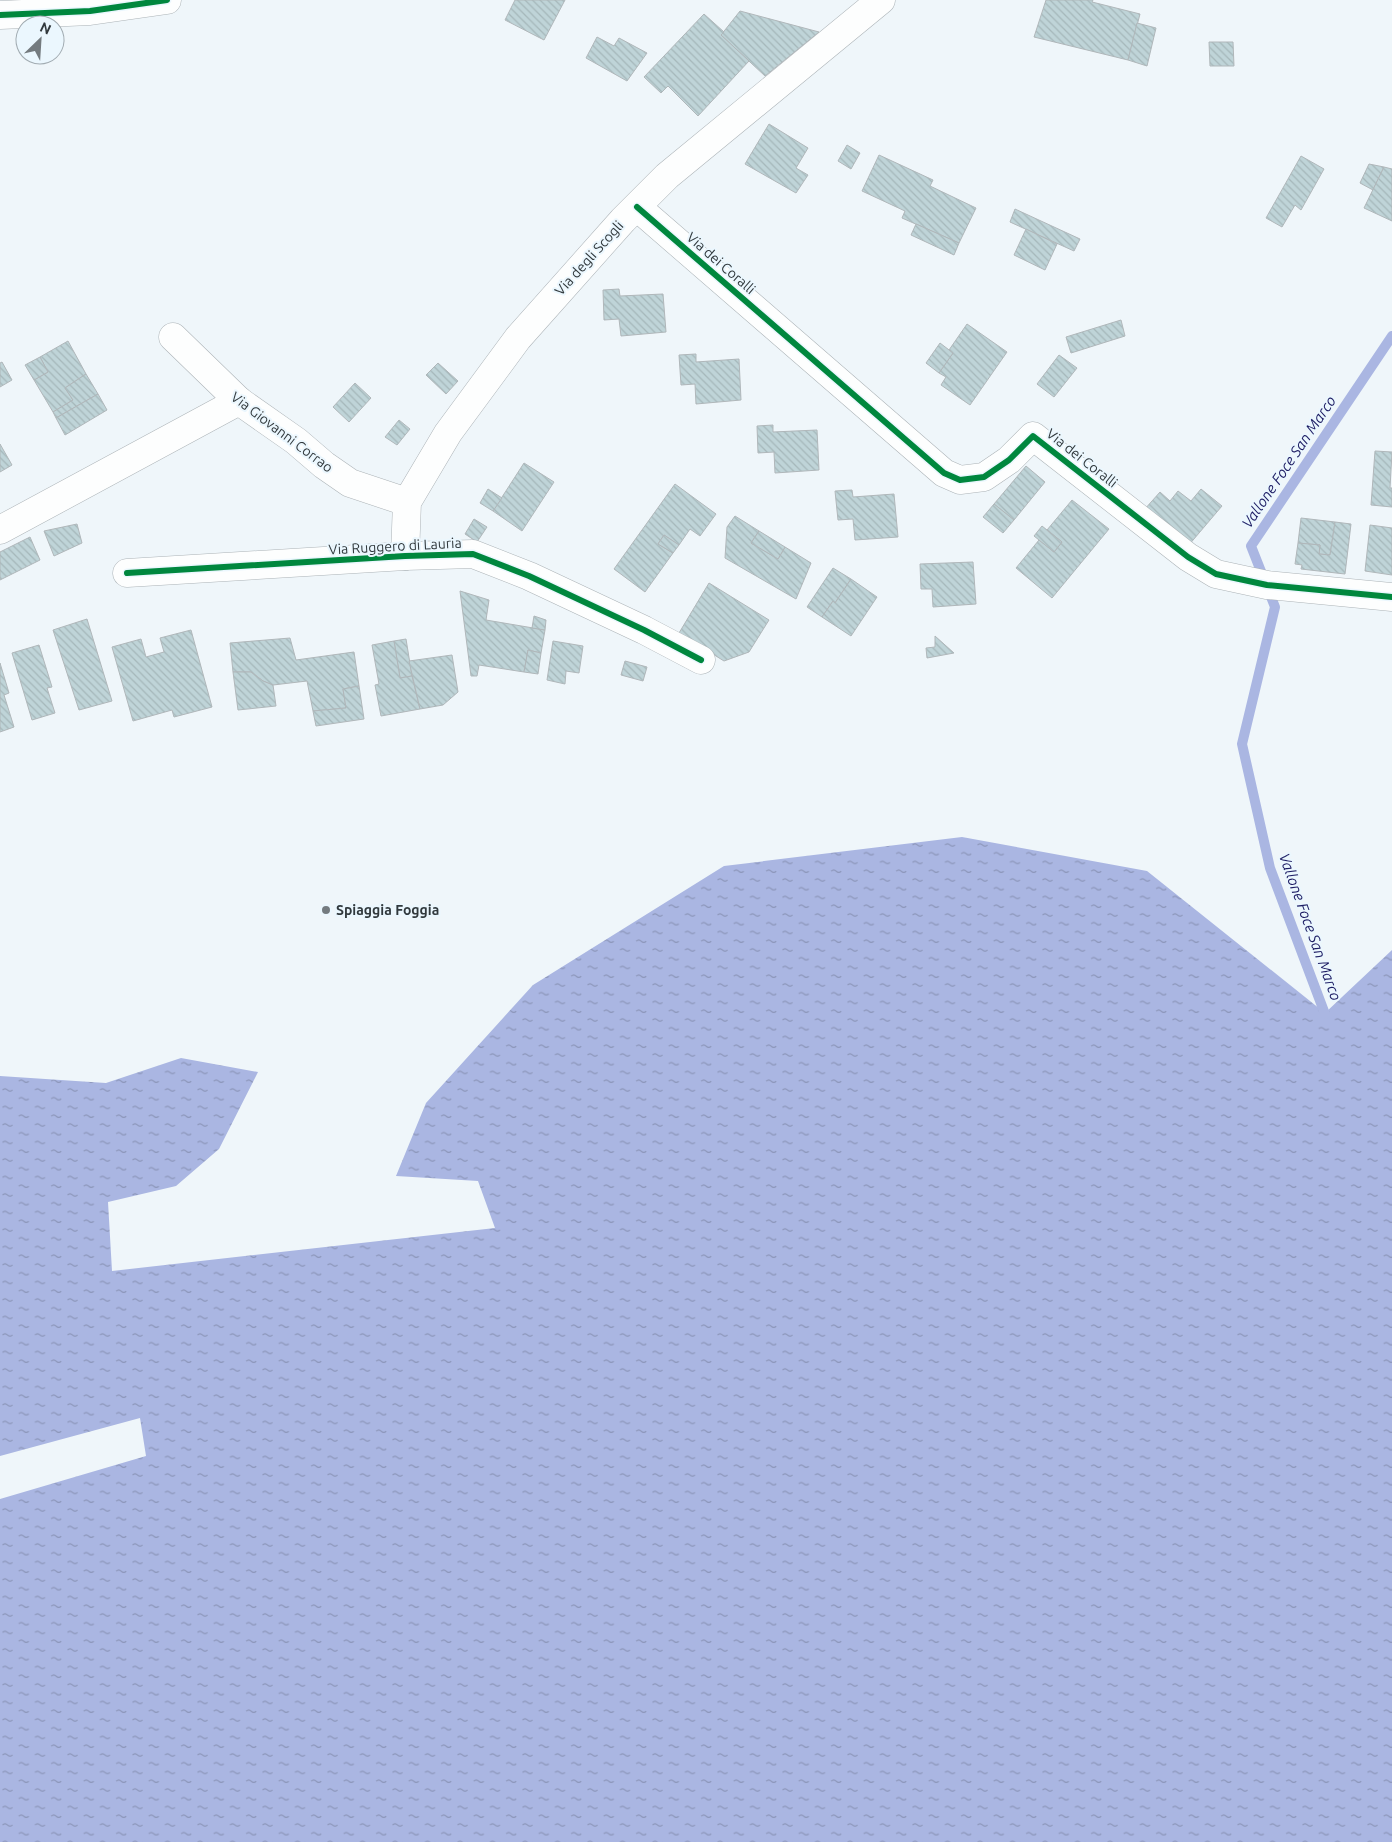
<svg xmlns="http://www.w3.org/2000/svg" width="1392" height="1842" viewBox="0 0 1392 1842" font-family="Ubuntu,sans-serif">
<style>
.water{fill:url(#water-ripples)}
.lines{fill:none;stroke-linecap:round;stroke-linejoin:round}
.stream{stroke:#aab6e2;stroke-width:10}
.building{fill:url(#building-back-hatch);stroke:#b0b7ba}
.minor-casing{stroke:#acb3b7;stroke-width:29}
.minor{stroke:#fdfefe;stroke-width:28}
.cycleway-casing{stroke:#ebf7fe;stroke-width:9}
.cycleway{stroke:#00873e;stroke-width:6}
.poi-dot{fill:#747b7f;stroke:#ebf7fe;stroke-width:2}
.labels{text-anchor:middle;stroke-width:4;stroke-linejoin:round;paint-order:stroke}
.street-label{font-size:14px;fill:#31393d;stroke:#ebf7fe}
.poi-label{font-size:14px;font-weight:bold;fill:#31393d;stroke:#ebf7fe;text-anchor:start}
.water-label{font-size:15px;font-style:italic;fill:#1c1c63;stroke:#ebf7fe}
</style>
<defs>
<pattern id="water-ripples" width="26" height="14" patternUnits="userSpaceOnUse" patternTransform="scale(1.25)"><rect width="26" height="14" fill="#aab6e2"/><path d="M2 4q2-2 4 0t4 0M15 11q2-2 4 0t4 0" fill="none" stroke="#8b95b8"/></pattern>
<pattern id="building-back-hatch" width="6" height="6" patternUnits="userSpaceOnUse" patternTransform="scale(1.25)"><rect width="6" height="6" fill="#bfd4d8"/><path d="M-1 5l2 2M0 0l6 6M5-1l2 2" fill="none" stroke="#a5b7ba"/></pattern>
</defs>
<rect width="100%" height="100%" fill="#eff6fa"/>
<path class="water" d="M 962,837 L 1147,871 L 1325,1013 L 1392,950 L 1392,1842 L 0,1842 L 0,1499 L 146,1456 L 140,1418 L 0,1456 L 0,1076 L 106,1083 L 181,1058 L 258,1072 L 219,1149 L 176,1186 L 108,1202 L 112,1271 L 495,1228 L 478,1181 L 396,1176 L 426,1103 L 533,985 L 724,866 Z"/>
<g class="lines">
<path class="stream" d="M 1325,1014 L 1270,868 L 1242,744 L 1275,607 L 1251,546 L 1392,336"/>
</g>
<g class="building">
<path d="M 515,0 L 565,0 L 544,40 L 505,20 Z"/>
<path d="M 1046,0 L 1093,0 L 1092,2 L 1140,14 L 1128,60 L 1034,37 Z"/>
<path d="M 740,11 L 819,32 L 765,76 L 721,35 Z"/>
<path d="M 704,14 L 724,32 L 721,35 L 749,61 L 698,116 L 668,86 L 661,93 L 644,77 Z"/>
<path d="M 1137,23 L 1156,28 L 1147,66 L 1128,60 Z"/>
<path d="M 597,37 L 614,46 L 619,38 L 647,53 L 627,81 L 586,58 Z"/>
<path d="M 1209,42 L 1233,42 L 1234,66 L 1210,66 Z"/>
<path d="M 769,124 L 808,148 L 796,168 L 808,175 L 796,193 L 745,164 Z"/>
<path d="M 847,145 L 860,153 L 851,169 L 838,161 Z"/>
<path d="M 879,155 L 933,180 L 930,186 L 976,208 L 959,243 L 902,218 L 905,211 L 862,191 Z"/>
<path d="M 1301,156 L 1324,169 L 1301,210 L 1295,205 L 1282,227 L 1266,218 Z"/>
<path d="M 1369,164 L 1384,167 L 1373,190 L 1360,183 Z"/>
<path d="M 1384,167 L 1392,169 L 1392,221 L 1364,208 Z"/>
<path d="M 1015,209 L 1080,239 L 1074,251 L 1010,222 Z"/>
<path d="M 916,224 L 959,243 L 954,255 L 911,235 Z"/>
<path d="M 1026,229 L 1057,244 L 1045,270 L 1014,255 Z"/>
<path d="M 619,289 L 620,296 L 663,294 L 666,332 L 621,336 L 619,319 L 604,320 L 603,290 Z"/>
<path d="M 1121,320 L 1125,336 L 1071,353 L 1066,337 Z"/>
<path d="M 967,324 L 1007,352 L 970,405 L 941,385 L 946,377 L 939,373 L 953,353 L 949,350 Z"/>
<path d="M 68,341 L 86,374 L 65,388 L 73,400 L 53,412 L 34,380 L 48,372 L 40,357 Z"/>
<path d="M 940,343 L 953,353 L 939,373 L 926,363 Z"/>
<path d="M 696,354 L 696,362 L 739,359 L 741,400 L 696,404 L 695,384 L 681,385 L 679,355 Z"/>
<path d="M 1059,355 L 1077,368 L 1054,397 L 1037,384 Z"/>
<path d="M 40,357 L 48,372 L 34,380 L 25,365 Z"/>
<path d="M 2,362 L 12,380 L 0,387 L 0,363 Z"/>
<path d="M 438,363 L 458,381 L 446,394 L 426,375 Z"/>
<path d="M 86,374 L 98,394 L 56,418 L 53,412 L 73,400 L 65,388 Z"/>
<path d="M 355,383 L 371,398 L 349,422 L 333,407 Z"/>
<path d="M 98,394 L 107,410 L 65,435 L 56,418 Z"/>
<path d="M 399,420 L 410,429 L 397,445 L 385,437 Z"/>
<path d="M 773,425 L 773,432 L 817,430 L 819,470 L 775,473 L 774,452 L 758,453 L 757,426 Z"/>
<path d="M 0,444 L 12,465 L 0,472 Z"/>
<path d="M 1375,451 L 1392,452 L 1390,488 L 1392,488 L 1392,507 L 1371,505 Z"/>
<path d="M 524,463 L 554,482 L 522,531 L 493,511 Z"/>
<path d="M 1026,466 L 1045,482 L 1014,520 L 994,504 Z"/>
<path d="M 675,484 L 716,514 L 700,536 L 690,529 L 679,545 L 664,535 L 658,544 L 673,553 L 645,592 L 614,569 Z"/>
<path d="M 488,489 L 502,498 L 493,511 L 480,503 Z"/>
<path d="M 1201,489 L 1222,506 L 1188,546 L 1144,510 L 1160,492 L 1170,501 L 1178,491 L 1191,501 Z"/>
<path d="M 852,490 L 853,497 L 894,494 L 898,537 L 855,540 L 853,519 L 838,520 L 835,491 Z"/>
<path d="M 1072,500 L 1109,529 L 1052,598 L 1016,568 L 1039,540 L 1054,552 L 1062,542 L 1047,530 Z"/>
<path d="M 994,504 L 1014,520 L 1003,533 L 983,517 Z"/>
<path d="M 735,516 L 759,531 L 751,543 L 778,559 L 785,547 L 811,563 L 796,599 L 725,558 L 727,527 Z"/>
<path d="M 1301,518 L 1335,522 L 1330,555 L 1319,554 L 1320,545 L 1298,543 Z"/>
<path d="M 474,519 L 487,527 L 477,542 L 465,534 Z"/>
<path d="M 1335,522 L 1351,524 L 1345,574 L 1301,569 L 1302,565 L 1295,564 L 1298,543 L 1320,545 L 1319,554 L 1330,555 Z"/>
<path d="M 77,524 L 82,543 L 54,556 L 44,531 Z"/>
<path d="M 1370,525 L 1392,528 L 1392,575 L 1365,571 Z"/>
<path d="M 1042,526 L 1062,542 L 1054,552 L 1034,536 Z"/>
<path d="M 759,531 L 785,547 L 778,559 L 751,543 Z"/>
<path d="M 664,535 L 679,545 L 673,553 L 658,544 Z"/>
<path d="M 30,537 L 40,560 L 0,580 L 0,552 Z"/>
<path d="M 973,562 L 976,604 L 933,607 L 932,589 L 921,589 L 920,564 Z"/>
<path d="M 833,568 L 851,579 L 835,603 L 833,601 L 822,617 L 807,607 Z"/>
<path d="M 851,579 L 877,597 L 851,636 L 822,617 L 833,601 L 835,603 Z"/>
<path d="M 709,583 L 769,620 L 749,652 L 724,661 L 679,633 Z"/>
<path d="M 460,591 L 489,600 L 486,620 L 545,630 L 541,653 L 528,650 L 524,672 L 479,665 L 477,676 L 471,676 Z"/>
<path d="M 534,616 L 546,620 L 545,630 L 532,628 Z"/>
<path d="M 87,619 L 112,701 L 79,710 L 53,630 Z"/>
<path d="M 191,630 L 212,707 L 174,717 L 172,710 L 133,721 L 112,647 L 141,639 L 146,657 L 164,652 L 160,638 Z"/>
<path d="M 935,636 L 954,653 L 927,658 L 926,648 L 935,647 Z"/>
<path d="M 290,638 L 296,660 L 354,652 L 359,686 L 343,689 L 346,708 L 313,711 L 307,681 L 273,685 L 263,681 L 251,672 L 233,672 L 230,643 Z"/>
<path d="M 406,639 L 412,676 L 400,678 L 394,641 Z"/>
<path d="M 394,641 L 400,678 L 412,676 L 420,709 L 381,716 L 375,685 L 379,684 L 372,645 Z"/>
<path d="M 553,641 L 583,646 L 579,673 L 566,671 L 565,684 L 547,680 Z"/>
<path d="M 39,645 L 52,687 L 47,688 L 55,713 L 32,720 L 12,653 Z"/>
<path d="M 528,650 L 541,653 L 538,674 L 524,672 Z"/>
<path d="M 452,655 L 458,692 L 443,705 L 420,709 L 409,661 Z"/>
<path d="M 625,661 L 647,667 L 643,681 L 621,675 Z"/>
<path d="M 0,663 L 9,693 L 4,695 L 14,727 L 0,732 Z"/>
<path d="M 233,672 L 251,672 L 263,681 L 273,685 L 276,706 L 238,710 Z"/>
<path d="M 359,686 L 364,719 L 316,726 L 313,711 L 346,708 L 343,689 Z"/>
</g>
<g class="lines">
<g class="minor-casing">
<g id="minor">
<path d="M 0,15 L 90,11 L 167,0"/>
<path d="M 637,207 L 944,473 L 960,480 L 984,477 L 1009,460 L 1033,436 L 1188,557 L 1216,574 L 1267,585 L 1392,597"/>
<path d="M 173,337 L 239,401 L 296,441 L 324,465 L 350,483 L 407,502"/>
<path d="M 0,530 L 239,401"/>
<path d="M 405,556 L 407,502 L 448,433 L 518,338 L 623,220 L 667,176 L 881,0"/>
<path d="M 127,573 L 405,556 L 473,554 L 529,576 L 644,630 L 701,660"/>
</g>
</g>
<use href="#minor" class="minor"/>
<g class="cycleway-casing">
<g id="cycleway">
<path d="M 0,15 L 90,11 L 167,0"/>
<path d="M 637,207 L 944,473 L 960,480 L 984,477 L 1009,460 L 1033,436 L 1188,557 L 1216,574 L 1267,585 L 1392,597"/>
<path d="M 127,573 L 405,556 L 473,554 L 529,576 L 644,630 L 701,660"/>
</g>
</g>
<use href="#cycleway" class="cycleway"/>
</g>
<circle class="poi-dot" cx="326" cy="910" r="5"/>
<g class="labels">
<g class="street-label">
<text transform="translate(589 258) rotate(-48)" y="5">Via degli Scogli</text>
<text transform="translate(721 263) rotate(41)" y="5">Via dei Coralli</text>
<text transform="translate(282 432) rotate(37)" y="5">Via Giovanni Corrao</text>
<text transform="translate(1082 458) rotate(38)" y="5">Via dei Coralli</text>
<text transform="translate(395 546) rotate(-3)" y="5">Via Ruggero di Lauria</text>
</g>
<g class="poi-label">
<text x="336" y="915">Spiaggia Foggia</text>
</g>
<g class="water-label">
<text transform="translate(1289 462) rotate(-56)" y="5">Vallone Foce San Marco</text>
<text transform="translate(1310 927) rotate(70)" y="5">Vallone Foce San Marco</text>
</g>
</g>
<g transform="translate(40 40) rotate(25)"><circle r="24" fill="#ebf7fe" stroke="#a1abb1"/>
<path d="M0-4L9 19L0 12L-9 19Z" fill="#747b7f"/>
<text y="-8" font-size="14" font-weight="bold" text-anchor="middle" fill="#31393d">N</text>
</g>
</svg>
